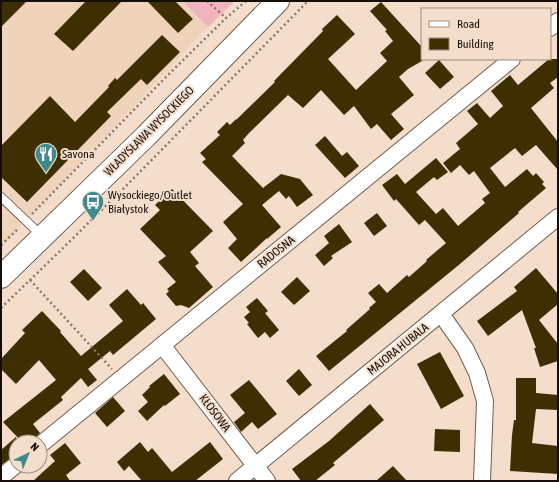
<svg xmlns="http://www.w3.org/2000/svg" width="559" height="482" viewBox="0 0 559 482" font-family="'Asap Condensed',sans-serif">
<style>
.built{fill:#efd3bb}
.green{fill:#f1b4be}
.building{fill:#3e2f03}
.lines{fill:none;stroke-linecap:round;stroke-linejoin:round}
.lane-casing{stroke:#715e4e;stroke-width:10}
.street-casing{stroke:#715e4e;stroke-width:18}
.secondary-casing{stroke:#715e4e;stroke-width:24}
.path{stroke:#87796c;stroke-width:2.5;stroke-dasharray:2 3;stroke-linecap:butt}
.lane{stroke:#fff;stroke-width:8}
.street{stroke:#fff;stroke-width:16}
.secondary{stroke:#fff;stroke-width:22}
.labels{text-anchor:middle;stroke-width:4;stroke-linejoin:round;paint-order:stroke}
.street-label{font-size:12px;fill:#150e08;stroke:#f4decb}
.poi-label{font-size:12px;fill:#150e08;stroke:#f4decb;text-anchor:start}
</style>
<rect width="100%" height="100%" fill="#f4decb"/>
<path class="built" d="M 1,1 L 182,1 L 208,27 L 1,248 Z"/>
<path class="green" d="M 182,1 L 235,1 L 208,27 Z"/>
<g class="building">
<path d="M 1,1 L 27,1 L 1,27 Z"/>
<path d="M 86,1 L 122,1 L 73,51 L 54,34 Z"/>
<path d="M 147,1 L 175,1 L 193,19 L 178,33 Z"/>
<path d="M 381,2 L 422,47 L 422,61 L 408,69 L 399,77 L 414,95 L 391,114 L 404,129 L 391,140 L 377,124 L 371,129 L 354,106 L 344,115 L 321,90 L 303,108 L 288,95 L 249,133 L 243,140 L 245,143 L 232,156 L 263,188 L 281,174 L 300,179 L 313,195 L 297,207 L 289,196 L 286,199 L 279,191 L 262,205 L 281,227 L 267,239 L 267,238 L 241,262 L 228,248 L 237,239 L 223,222 L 243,204 L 202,162 L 206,159 L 200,153 L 220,135 L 217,132 L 227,122 L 230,125 L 236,119 L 236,120 L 275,82 L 274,81 L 323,31 L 322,29 L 337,15 L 355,34 L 328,59 L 356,90 L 387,61 L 380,53 L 393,41 L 385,31 L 387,30 L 370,11 Z"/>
<path d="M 162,35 L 180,52 L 147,85 L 141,79 L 107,112 L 111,116 L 27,202 L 1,177 L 1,146 L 50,96 L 75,122 L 109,87 L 108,86 L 115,78 L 117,80 Z"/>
<path d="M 549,59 L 558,59 L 558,77 L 550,83 L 554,88 L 531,108 L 558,142 L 558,170 L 536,145 L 522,156 L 515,148 L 490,168 L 505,187 L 527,169 L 533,176 L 536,173 L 544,182 L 542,184 L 546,188 L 518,212 L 519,213 L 460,264 L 329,371 L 316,356 L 347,331 L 346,330 L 370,309 L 369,308 L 376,302 L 368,293 L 379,284 L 387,293 L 407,275 L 409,277 L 427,261 L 426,260 L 446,243 L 425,220 L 419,225 L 396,199 L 394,201 L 382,185 L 397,174 L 405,184 L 436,158 L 448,172 L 437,180 L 434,177 L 416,192 L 436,214 L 443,208 L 458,226 L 485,203 L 482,199 L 490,193 L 474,171 L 469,175 L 460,165 L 451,173 L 443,163 L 460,149 L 456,143 L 478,124 L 467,111 L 477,103 L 490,118 L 503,106 L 491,91 L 510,75 L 518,85 Z"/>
<path d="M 439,60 L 454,77 L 440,89 L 425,73 Z"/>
<path d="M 325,136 L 342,156 L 347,152 L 359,166 L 345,178 L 315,145 Z"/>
<path d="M 172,189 L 213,231 L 190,252 L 199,263 L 195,266 L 213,287 L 189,308 L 181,305 L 176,306 L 166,294 L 169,291 L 167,289 L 176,282 L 158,262 L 166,256 L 140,229 L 160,210 L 155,205 Z"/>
<path d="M 377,213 L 387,226 L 374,236 L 364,223 Z"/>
<path d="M 339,224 L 352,242 L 331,256 L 333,258 L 324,266 L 315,255 L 329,243 L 324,236 Z"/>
<path d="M 536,268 L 558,294 L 558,304 L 539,320 L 558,344 L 558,361 L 540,367 L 534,348 L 536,348 L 522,310 L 488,336 L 477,321 L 517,291 L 514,287 Z"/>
<path d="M 84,269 L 102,288 L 88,301 L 70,282 Z"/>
<path d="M 297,277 L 310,291 L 294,305 L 281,292 Z"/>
<path d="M 127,289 L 141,305 L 143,303 L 156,319 L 113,355 L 110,351 L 88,369 L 97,380 L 88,387 L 81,378 L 61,397 L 63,400 L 33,424 L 40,433 L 31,442 L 22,442 L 3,422 L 56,380 L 39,360 L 16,384 L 1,369 L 1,359 L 25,333 L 22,330 L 42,311 L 61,331 L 60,332 L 81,356 L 123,321 L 109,305 Z"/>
<path d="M 257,298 L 268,311 L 265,313 L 279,330 L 270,338 L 265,332 L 258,338 L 247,324 L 249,323 L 244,317 L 250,312 L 246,307 Z"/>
<path d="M 440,352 L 464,396 L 441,409 L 417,364 Z"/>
<path d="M 299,369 L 312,385 L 299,396 L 286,381 Z"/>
<path d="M 164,374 L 180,394 L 165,406 L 164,405 L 147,421 L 138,411 L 148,402 L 142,395 L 150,387 L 149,386 Z"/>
<path d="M 516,378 L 536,378 L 536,393 L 558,395 L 558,410 L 536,409 L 532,443 L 558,446 L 558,474 L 510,471 L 512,435 L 514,420 L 516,420 Z"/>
<path d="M 249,380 L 277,414 L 258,429 L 252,422 L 241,432 L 234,422 L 245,413 L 230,395 Z"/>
<path d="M 113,397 L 125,411 L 107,427 L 95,413 Z"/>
<path d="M 370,404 L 384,420 L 333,463 L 335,465 L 315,481 L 301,481 L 292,469 L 329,441 Z"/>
<path d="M 435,429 L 460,430 L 460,452 L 434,451 Z"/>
<path d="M 16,437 L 16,455 L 1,465 L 1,450 Z"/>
<path d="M 140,442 L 148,452 L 152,448 L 172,472 L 210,442 L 223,459 L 195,481 L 142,481 L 129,466 L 124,471 L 117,462 Z"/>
<path d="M 65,443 L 81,463 L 66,475 L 70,481 L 33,481 L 55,461 L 50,455 Z"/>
<path d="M 393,466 L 407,481 L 376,481 Z"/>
</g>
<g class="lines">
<g class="lane-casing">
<path id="lane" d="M 1,197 L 42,236"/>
</g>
<g class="street-casing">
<g id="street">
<path d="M 550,28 L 558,21"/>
<path d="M 441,314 L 465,348 L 477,373 L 485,401 L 482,481"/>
<path d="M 162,345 L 267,481"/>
<path d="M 40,445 L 512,59"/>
<path d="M 1,477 L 16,465"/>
<path d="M 237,481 L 558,217"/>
</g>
</g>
<g class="secondary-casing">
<path id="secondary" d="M 1,277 L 146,136 L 278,1"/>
</g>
<g class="path">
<path d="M 207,1 L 226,18"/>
<path d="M 32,214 L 166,77 L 226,18 L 246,1"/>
<path d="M 1,245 L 19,228"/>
<path d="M 30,280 L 112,369"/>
<path d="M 1,308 L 60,251 L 128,184 L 308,1"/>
</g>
<use href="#lane" class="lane"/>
<use href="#street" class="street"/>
<use href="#secondary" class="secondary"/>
</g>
<defs>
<g id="restaurant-pin" transform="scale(1.15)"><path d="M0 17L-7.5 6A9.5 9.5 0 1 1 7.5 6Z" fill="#41898c" stroke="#f4decb"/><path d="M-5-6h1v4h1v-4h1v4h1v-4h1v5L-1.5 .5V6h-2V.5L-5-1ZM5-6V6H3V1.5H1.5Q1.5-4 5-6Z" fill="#fff"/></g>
<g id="bus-pin" transform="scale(1.15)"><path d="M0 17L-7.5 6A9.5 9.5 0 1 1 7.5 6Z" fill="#41898c" stroke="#f4decb"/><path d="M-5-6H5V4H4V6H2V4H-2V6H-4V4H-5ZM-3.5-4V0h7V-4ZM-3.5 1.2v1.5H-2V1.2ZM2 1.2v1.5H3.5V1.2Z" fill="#fff"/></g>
</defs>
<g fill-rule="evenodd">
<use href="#restaurant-pin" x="46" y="154"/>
<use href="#bus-pin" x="93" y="202"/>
</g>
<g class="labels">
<g class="street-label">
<text transform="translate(149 131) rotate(-45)" y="4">WŁADYSŁAWA WYSOCKIEGO</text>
<text transform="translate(276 252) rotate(-39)" y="4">RADOSNA</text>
<text transform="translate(398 349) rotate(-39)" y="4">MAJORA HUBALA</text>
<text transform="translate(215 413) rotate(53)" y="4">KŁOSOWA</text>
</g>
<g class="poi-label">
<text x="62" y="158">Savona</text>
<text x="108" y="199">Wysockiego/Outlet<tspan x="108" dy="14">Białystok</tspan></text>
</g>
</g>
<rect width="559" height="482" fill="none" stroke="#150e08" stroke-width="4"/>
<rect x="421" y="8" width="130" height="52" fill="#f4decb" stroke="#9b8b7d"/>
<rect x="429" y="21" width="20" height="6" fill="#ffffff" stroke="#9b8b7d"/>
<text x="457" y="28" font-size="12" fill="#150e08">Road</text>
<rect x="429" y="38" width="20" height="12" fill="#3e2f03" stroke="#9b8b7d"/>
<text x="457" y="48" font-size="12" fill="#150e08">Building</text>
<g transform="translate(28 454) rotate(43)"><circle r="19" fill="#f4decb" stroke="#9b8b7d"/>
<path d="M0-3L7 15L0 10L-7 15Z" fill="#41898c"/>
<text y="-6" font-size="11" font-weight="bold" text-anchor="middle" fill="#150e08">N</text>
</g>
</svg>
